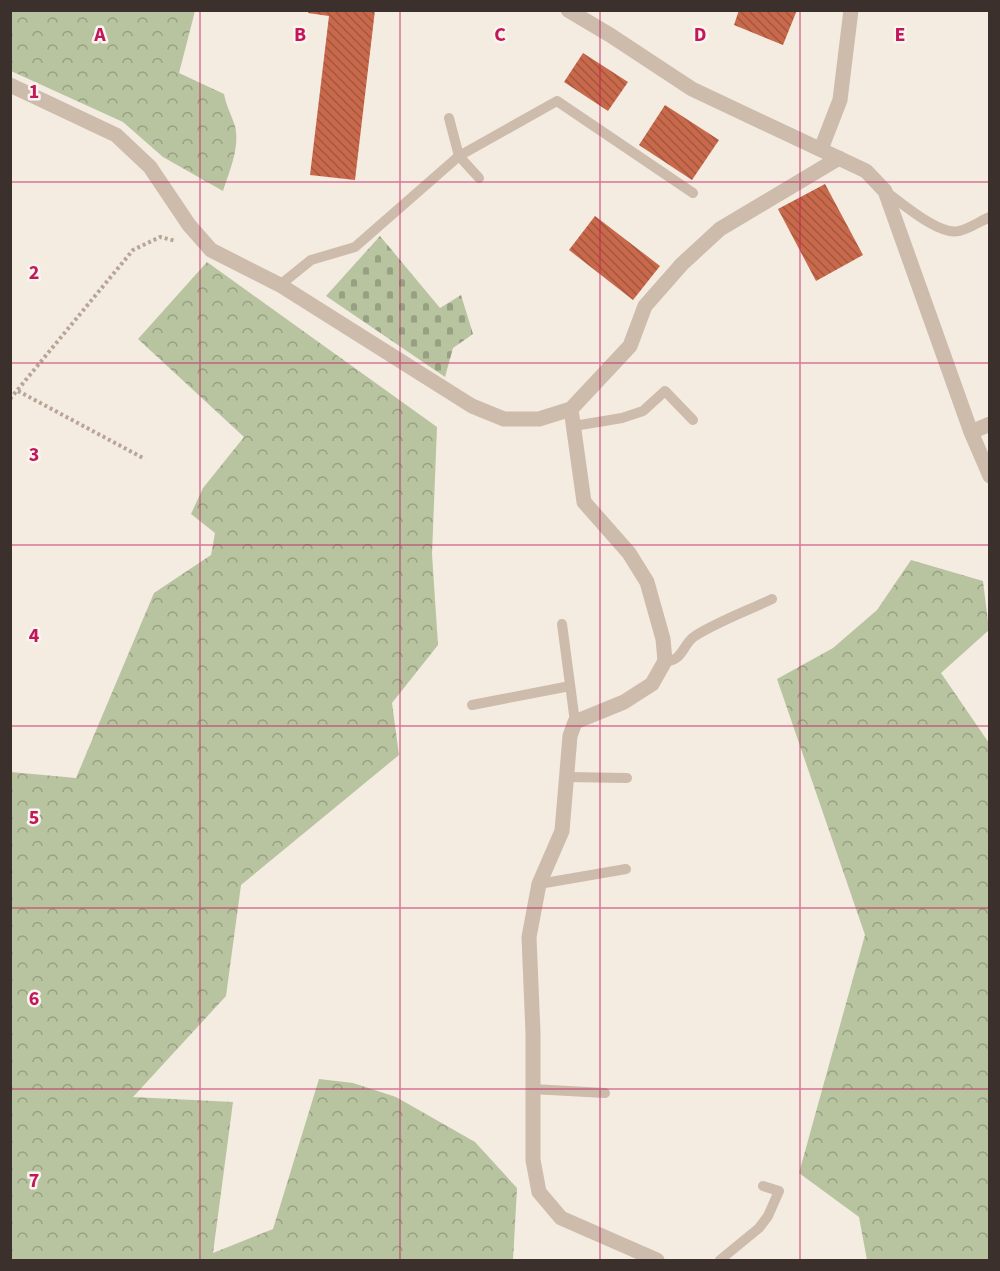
<svg xmlns="http://www.w3.org/2000/svg" width="1000" height="1271" viewBox="0 0 1000 1271" font-family="'Source Sans 3',sans-serif">
<style>
.forest{fill:url(#forest-crowns)}
.cemetery{fill:url(#cemetery-stones)}
.building{fill:url(#building-back-hatch)}
.lines{fill:none;stroke-linecap:round;stroke-linejoin:round}
.path{stroke:#b9a596;stroke-width:4;stroke-dasharray:3 3;stroke-linecap:butt}
.lane{stroke:#cdbbac;stroke-width:10}
.street{stroke:#cdbbac;stroke-width:15}
.grid{fill:none;stroke:#c2185b;stroke-width:1.5;stroke-opacity:0.55}
.grid-label{font-size:20px;text-anchor:middle;font-weight:bold;fill:#c2185b;stroke:#fbf5ee;stroke-width:5;stroke-linejoin:round;paint-order:stroke}
</style>
<defs>
<pattern id="forest-crowns" width="20" height="18" patternUnits="userSpaceOnUse" patternTransform="scale(1.5)"><rect width="20" height="18" fill="#b8c4a0"/><path d="M2 6a3 3 0 1 1 6 0M12 15a3 3 0 1 1 6 0" fill="none" stroke="#97a083"/></pattern>
<pattern id="cemetery-stones" width="16" height="16" patternUnits="userSpaceOnUse" patternTransform="scale(1.5)"><rect width="16" height="16" fill="#b8c4a0"/><path d="M2 7V4a2 2 0 0 1 4 0v3zM10 15v-3a2 2 0 0 1 4 0v3z" fill="#97a083"/></pattern>
<pattern id="building-back-hatch" width="6" height="6" patternUnits="userSpaceOnUse" patternTransform="scale(1.5)"><rect width="6" height="6" fill="#c8694b"/><path d="M-1 5l2 2M0 0l6 6M5-1l2 2" fill="none" stroke="#a4573f"/></pattern>
</defs>
<rect width="100%" height="100%" fill="#f4ebe1"/>
<g class="forest">
<path d="M 11,10 L 195,11 L 179,73 L 224,94 C 226,105 231,114 235,126 C 240,147 230,170 223,191 L 163,157 L 123,122 L 11,71 Z"/>
<path d="M 207,262 L 437,427 L 432,554 L 438,645 L 392,703 L 399,755 L 241,885 L 226,996 L 133,1097 L 233,1102 L 213,1253 L 273,1229 L 319,1079 L 353,1083 L 396,1097 L 475,1142 L 517,1188 L 513,1260 L 11,1260 L 11,772 L 76,778 L 154,593 L 211,555 L 215,533 L 191,514 L 203,488 L 244,437 L 138,339 Z"/>
<path d="M 911,560 L 983,581 L 989,630 L 941,673 L 989,743 L 989,1260 L 867,1260 L 859,1217 L 799,1173 L 865,935 L 777,679 L 833,648 L 877,610 Z"/>
</g>
<path class="cemetery" d="M 380,236 L 440,308 L 461,295 L 473,334 L 453,348 L 445,377 L 326,296 Z"/>
<g class="building">
<path d="M 309,10 L 375,10 L 355,180 L 310,175 L 329,16 L 308,13 Z"/>
<path d="M 739,10 L 797,10 L 783,45 L 734,25 Z"/>
<path d="M 583,53 L 628,82 L 608,111 L 564,82 Z"/>
<path d="M 665,105 L 719,140 L 692,180 L 639,145 Z"/>
<path d="M 825,184 L 863,255 L 816,281 L 778,209 Z"/>
<path d="M 595,216 L 660,266 L 633,300 L 569,250 Z"/>
</g>
<g class="lines">
<g class="path">
<path d="M 18,391 L 145,459"/>
<path d="M 10,399 L 133,250 L 160,237 L 176,241"/>
</g>
<g class="lane">
<path d="M 449,118 L 459,156 L 479,178"/>
<path d="M 885,191 C 902,203 939,236 959,231 C 969,229 980,221 990,217"/>
<path d="M 280,285 L 311,260 L 355,247 L 459,156 L 557,101 L 693,193"/>
<path d="M 574,426 L 622,418 L 643,411 L 665,391 L 693,420"/>
<path d="M 562,624 L 575,722"/>
<path d="M 665,661 C 683,662 683,643 695,636 C 719,621 747,611 772,599"/>
<path d="M 472,705 L 570,686"/>
<path d="M 567,777 L 627,778"/>
<path d="M 539,884 L 626,869"/>
<path d="M 532,1089 L 605,1093"/>
<path d="M 720,1260 L 759,1228 L 768,1216 L 779,1191 L 763,1186"/>
</g>
<g class="street">
<path d="M 568,10 L 610,35 L 692,89 L 866,171 L 885,191 L 971,432 L 990,476"/>
<path d="M 10,85 L 116,135 L 150,167 L 189,225 L 211,250 L 280,285 L 472,406 L 504,419 L 539,419 L 571,409 L 630,346 L 645,306 L 682,264 L 720,229 L 839,158"/>
<path d="M 821,149 L 840,100 L 851,10"/>
<path d="M 571,409 L 584,502 L 629,553 L 647,582 L 663,639 L 665,661 L 652,684 L 624,702 L 575,722 L 570,736 L 562,831 L 539,884 L 529,937 L 533,1033 L 533,1160 L 539,1192 L 561,1218 L 657,1260"/>
<path d="M 971,432 L 990,424"/>
</g>
</g>
<path class="grid" d="M 200,10 L 200,1260M 400,10 L 400,1260M 600,10 L 600,1260M 800,10 L 800,1260M 10,182 L 990,182M 10,363 L 990,363M 10,545 L 990,545M 10,726 L 990,726M 10,908 L 990,908M 10,1089 L 990,1089"/>
<g class="grid-label">
<text x="100" y="41">A</text>
<text x="300" y="41">B</text>
<text x="500" y="41">C</text>
<text x="700" y="41">D</text>
<text x="900" y="41">E</text>
<text x="34" y="98">1</text>
<text x="34" y="279">2</text>
<text x="34" y="461">3</text>
<text x="34" y="642">4</text>
<text x="34" y="824">5</text>
<text x="34" y="1005">6</text>
<text x="34" y="1187">7</text>
</g>
<rect width="1000" height="1271" fill="none" stroke="#3b302b" stroke-width="24"/>
</svg>
